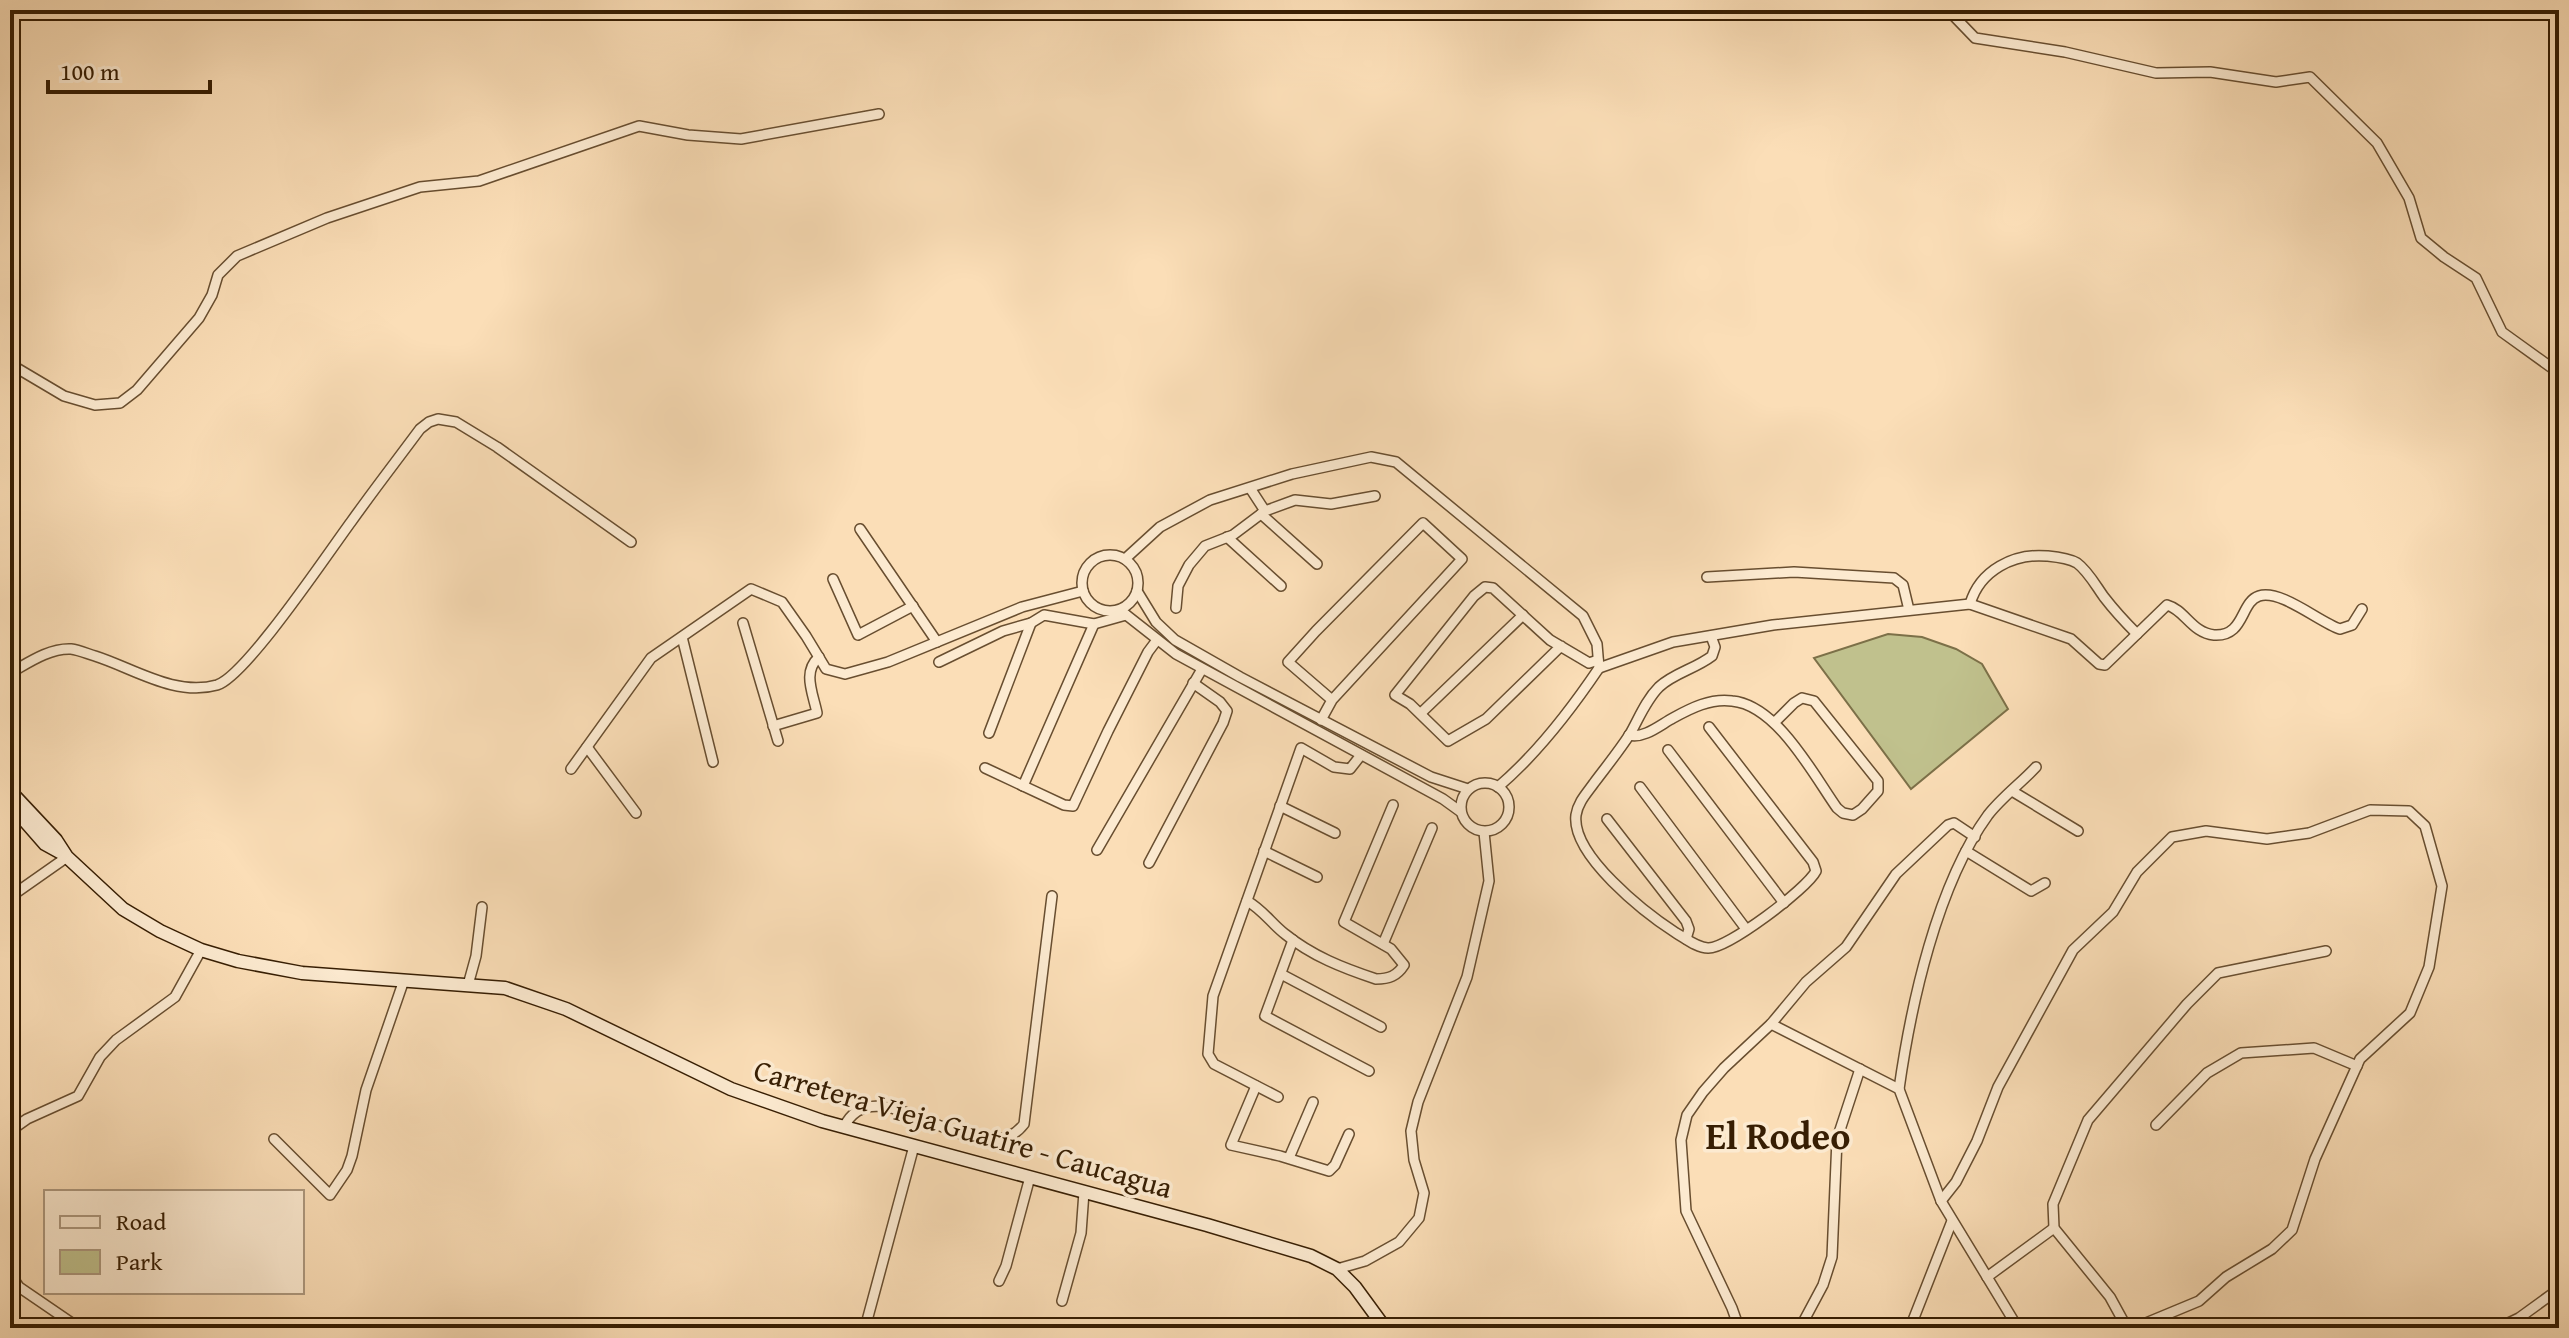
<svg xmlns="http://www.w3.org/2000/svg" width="2569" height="1338" viewBox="0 0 2569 1338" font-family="'Gentium Book Plus',serif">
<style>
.green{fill:#c0c18d;stroke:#7c7048;stroke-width:2}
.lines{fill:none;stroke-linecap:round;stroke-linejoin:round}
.street-casing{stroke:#684e30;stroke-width:12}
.secondary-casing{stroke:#371e03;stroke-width:15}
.street{stroke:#fcead0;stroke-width:9}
.secondary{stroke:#fcead0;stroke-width:12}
.labels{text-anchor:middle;stroke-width:7;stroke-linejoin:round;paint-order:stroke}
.street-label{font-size:30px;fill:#371e03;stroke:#fcead0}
.district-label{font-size:38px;font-weight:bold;fill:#371e03;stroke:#fcead0}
</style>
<rect width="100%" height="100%" fill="#fbdeb7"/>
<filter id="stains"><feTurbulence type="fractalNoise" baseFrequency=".0025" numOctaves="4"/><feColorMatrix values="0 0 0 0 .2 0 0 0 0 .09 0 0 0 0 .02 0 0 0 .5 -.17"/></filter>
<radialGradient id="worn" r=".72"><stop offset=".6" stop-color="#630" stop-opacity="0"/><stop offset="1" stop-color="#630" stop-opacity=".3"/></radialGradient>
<path class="green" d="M 1888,634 L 1922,637 L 1956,649 L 1982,664 L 2008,709 L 1911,789 L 1814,658 Z"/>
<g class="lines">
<g class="street-casing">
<g id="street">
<path d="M 1948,10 L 1975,38 L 2065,52 L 2156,73 L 2210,72 L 2276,82 L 2310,77 L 2377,143 L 2409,198 L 2421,238 L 2444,257 L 2476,278 L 2502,332 L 2559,373"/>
<path d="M 10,364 L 64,396 L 95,405 L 120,403 L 137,390 L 199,318 L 212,295 L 218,275 L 237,256 L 327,218 L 420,187 L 479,181 L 639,126 L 688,135 L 741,139 L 879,114"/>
<path d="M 1250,488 L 1265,511"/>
<path d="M 1261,514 L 1317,564"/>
<path d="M 860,529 L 937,642"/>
<path d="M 1227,537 L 1281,586"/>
<circle cx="1110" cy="583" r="28"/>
<path d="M 1125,559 L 1160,527 L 1210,500 L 1292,474 L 1371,457 L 1396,462 L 1583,616 L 1597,644 L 1599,668 C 1570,711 1538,753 1498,787"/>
<path d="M 1707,577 L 1794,572 L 1894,578 L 1903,585 L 1909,610"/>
<path d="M 833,579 L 858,635 L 913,606"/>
<path d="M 1137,591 L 1156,622 L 1175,640 L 1240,677 L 1431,777 L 1468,789"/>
<path d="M 1970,604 C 1980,570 2014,553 2047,556 C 2057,557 2068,558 2077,563 C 2088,571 2096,586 2104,597 C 2114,610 2125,622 2137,634"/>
<path d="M 1176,608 L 1178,586 L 1189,565 L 1205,546 L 1233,535 L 1265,511 L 1295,500 L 1331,504 L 1375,496"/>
<path d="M 1120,610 L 1176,654 L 1443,799 L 1461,812"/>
<path d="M 743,623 L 778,741"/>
<path d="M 682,637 L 713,762"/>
<path d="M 1561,646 L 1486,719 L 1448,741 L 1410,704 L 1395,695 L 1474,596 L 1485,587 L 1493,588 L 1550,640 L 1589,663 L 1598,660"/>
<path d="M 939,662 L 1003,631 L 1031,623 L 1044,615 L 1094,624 L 1126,615"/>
<path d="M 1599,668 L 1673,642 L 1773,625 L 1970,604 L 2071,639 L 2099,664 L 2105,665 L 2167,605 C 2185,610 2192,633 2214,635 C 2245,637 2240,602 2259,596 C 2281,589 2319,622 2340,629 L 2352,625 L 2362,609"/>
<path d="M 10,673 C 28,663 49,648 71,649 C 79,650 88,654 95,656 C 133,668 175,697 217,685 C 246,676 328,553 351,522 C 373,491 397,460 420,429 L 429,422 L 438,419 L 456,422 L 497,447 L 631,542"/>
<path d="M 1421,713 L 1523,615"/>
<path d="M 1321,720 L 1332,700 L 1462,559 L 1423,523 L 1316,631 L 1288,662 L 1332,700"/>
<path d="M 773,726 L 817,713 C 813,693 802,672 819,657"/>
<path d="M 1709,727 L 1813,862 L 1816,871 C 1807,889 1727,949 1708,948 C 1697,948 1685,938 1676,933 C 1645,913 1571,855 1576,815 C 1578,802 1587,793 1594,783 C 1606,767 1619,751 1630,734 C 1639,718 1646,700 1659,687 C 1674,673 1695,669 1712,656 L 1715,647 L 1711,636"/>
<path d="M 989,733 L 1031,623"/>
<path d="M 1629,735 C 1644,739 1660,725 1673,718 C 1691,708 1711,698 1732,701 C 1777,705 1813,774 1837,808 L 1843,813 L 1853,815 L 1862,809 L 1878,791 L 1878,781 L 1814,701 L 1802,698 L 1794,703 L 1774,723"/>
<path d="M 587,747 L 636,813"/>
<path d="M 1668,750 L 1784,903"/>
<path d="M 985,768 L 1064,805 L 1073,806 L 1108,731 L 1148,652 L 1157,640"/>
<path d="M 571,769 L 651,658 L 751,589 L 782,602 L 806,636 L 826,669 L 845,674 L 888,662 L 1022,607 L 1083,591"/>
<circle cx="1485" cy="807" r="24"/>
<path d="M 1023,786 L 1094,624"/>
<path d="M 1640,787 L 1746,929"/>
<path d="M 2012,791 L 2078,831"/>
<path d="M 1280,806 L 1335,833"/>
<path d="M 1607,819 L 1686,921 L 1689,929 L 1686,939"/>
<path d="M 1097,850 L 1202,669"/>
<path d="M 1264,851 L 1317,877"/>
<path d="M 1966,851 L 2031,891 L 2045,883"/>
<path d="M 1149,863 L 1223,723 L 1227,711 L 1220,702 L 1193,683"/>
<path d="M 10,897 L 67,857"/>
<path d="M 1247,901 C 1262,909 1272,924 1285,934 C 1312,956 1343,968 1376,979 C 1389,979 1397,976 1404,965 L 1391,949 L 1344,922 L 1393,805"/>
<path d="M 1293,940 L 1265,1016 L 1369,1071"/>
<path d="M 1383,944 L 1432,828"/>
<path d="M 1281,974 L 1381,1027"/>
<path d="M 468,985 L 476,956 L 482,907"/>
<path d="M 10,1022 L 12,1021"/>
<path d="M 1771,1024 L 1899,1089 L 1941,1201 L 2018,1328"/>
<path d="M 1256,1086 L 1231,1145 L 1280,1156 L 1329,1171 L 1335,1165 L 1349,1134"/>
<path d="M 1899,1089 C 1911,1004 1937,885 1988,815 C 2001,798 2021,783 2036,767"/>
<path d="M 1278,1097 L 1214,1064 L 1208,1054 L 1213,996 L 1301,748 L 1334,767 L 1350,769 L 1361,755"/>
<path d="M 2156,1125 L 2207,1073 L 2241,1053 L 2314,1048 L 2357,1066"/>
<path d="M 844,1127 C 876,1060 981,1181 1024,1124 L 1052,896"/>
<path d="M 10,1131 L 27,1119 L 78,1096 L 100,1057 L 116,1040 L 175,997 L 201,950"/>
<path d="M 274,1139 L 330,1195 L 347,1170 L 352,1156 L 366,1090 L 404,980"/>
<path d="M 1289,1158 L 1313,1102"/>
<path d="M 1941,1201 L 1956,1182 L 1977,1141 L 1998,1087 L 2073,950 L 2113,912 L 2137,872 L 2172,837 L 2206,831 L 2267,839 L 2309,833 L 2370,810 L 2409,811 L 2425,826 L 2442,886 L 2429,967 L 2410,1013 L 2360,1059 L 2315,1159 L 2292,1230 L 2272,1249 L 2226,1277 L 2199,1301 L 2134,1328"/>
<path d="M 1337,1269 L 1365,1261 L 1399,1242 L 1419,1218 L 1424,1193 L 1414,1160 L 1411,1131 L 1418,1102 L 1467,977 L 1489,881 L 1484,832"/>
<path d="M 10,1274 L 19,1287 L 79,1328"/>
<path d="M 1987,1277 L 2054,1228"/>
<path d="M 999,1281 L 1006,1266 L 1030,1177"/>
<path d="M 1062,1301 L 1081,1233 L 1084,1192"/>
<path d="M 865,1328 L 914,1146"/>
<path d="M 1739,1328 L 1732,1308 L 1686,1211 L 1681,1140 L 1687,1115 L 1703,1092 L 1724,1068 L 1771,1024 L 1806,982 L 1846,947 L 1896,874 L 1948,825 L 1954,823 L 1975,837"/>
<path d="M 1800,1328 L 1823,1285 L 1832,1257 L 1837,1139 L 1860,1069"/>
<path d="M 1910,1328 L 1952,1221"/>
<path d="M 2127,1328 L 2110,1297 L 2054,1228 L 2053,1204 L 2088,1120 L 2187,1004 L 2218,973 L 2326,951"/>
<path d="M 2498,1328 L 2519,1318 L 2559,1289"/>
</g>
</g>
<g class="secondary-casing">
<g id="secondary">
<path d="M 10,791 L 56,840 L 67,857 L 123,909 L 160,931 L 201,950 L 238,961 L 302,973 L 505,988 L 566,1009 L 731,1089 L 822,1121 L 1207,1225 L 1311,1256 L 1337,1269 L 1355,1287 L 1385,1328"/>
<path d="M 10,804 L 45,844 L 65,855"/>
</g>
</g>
<use href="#street" class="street"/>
<use href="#secondary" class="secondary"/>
</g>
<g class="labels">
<g class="street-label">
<text transform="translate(963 1129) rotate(16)" y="10">Carretera Vieja Guatire - Caucagua</text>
</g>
<g class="district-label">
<text x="1778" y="1149">El Rodeo</text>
</g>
</g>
<rect width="2569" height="1338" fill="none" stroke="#fbdeb7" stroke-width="40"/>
<rect x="12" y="12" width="2545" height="1314" fill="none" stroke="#371e03" stroke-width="4"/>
<rect x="20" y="20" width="2529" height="1298" fill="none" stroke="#371e03" stroke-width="2"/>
<rect x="44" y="1190" width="260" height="104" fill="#fcead0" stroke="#ad987e" stroke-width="2"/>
<rect x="60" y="1216" width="40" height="12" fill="#fcead0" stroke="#ad987e" stroke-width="2"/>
<text x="116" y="1230" font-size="24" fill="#371e03">Road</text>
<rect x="60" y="1250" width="40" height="24" fill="#c0c18d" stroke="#ad987e" stroke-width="2"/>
<text x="116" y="1270" font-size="24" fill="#371e03">Park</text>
<path d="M48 80v12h162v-12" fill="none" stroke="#371e03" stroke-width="4"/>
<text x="60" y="80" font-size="24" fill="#371e03" stroke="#fcead0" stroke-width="6" paint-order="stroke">100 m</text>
<rect width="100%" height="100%" filter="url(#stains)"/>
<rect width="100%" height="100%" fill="url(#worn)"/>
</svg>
